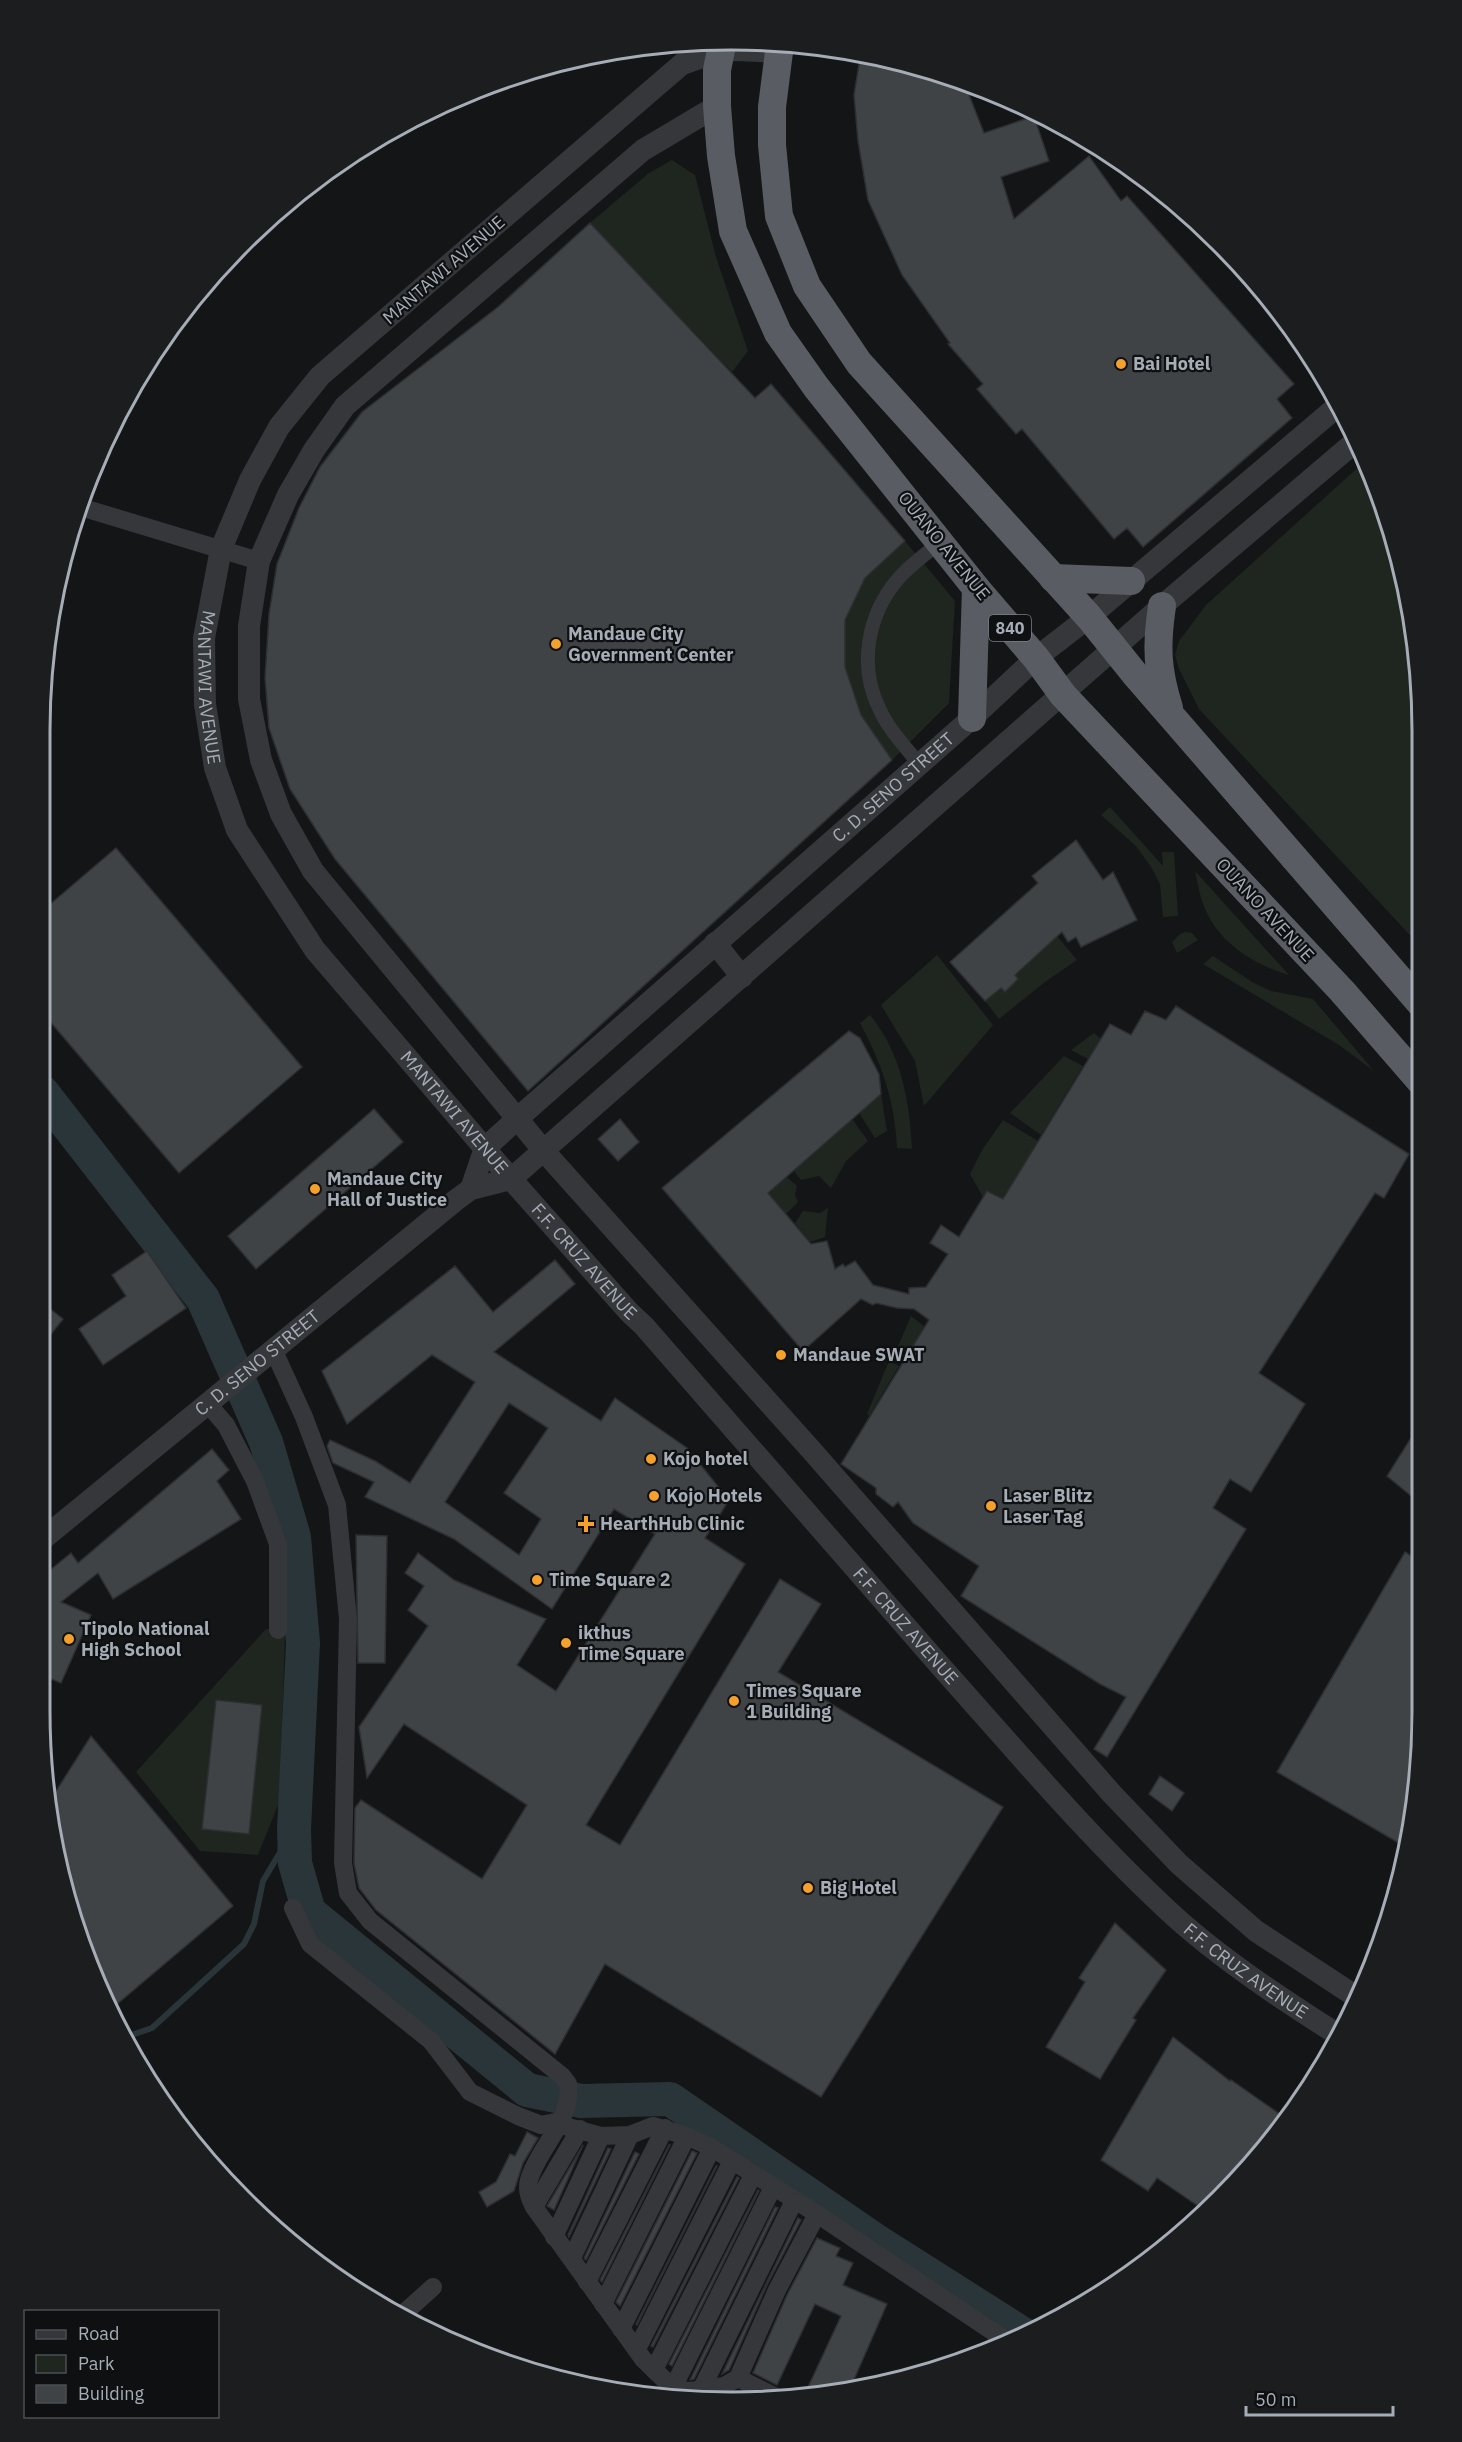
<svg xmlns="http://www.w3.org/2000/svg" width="1462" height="2442" viewBox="0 0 1462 2442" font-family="'IBM Plex Sans',sans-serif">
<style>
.green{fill:#1e261f}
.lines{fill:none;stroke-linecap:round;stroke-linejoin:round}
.stream{stroke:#2a353a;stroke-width:6}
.river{stroke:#2a353a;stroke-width:34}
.building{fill:#404346;stroke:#2e2f32;stroke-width:1.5;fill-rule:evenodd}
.pedestrian{stroke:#35373b;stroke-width:14}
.minor{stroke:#35373b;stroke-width:18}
.tertiary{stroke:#35373b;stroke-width:22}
.trunk{stroke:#595c63;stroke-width:28}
.poi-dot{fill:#f59f2d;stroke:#0f1011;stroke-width:2}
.labels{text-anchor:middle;stroke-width:4.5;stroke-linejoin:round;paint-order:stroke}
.shield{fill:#0f1011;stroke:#797e85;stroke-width:1.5}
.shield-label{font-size:16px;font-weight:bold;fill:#a6adb7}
.street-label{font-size:18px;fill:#a6adb7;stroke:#0f1011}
.poi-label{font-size:18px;font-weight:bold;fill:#a6adb7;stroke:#0f1011;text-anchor:start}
.rim{fill:none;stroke:#a6adb7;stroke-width:3}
</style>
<rect width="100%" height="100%" fill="#141516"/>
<g class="green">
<path d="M 672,160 L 695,175 L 716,257 L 748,351 L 732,372 L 590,223 L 649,173 Z"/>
<path d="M 1365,461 L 1386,509 L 1421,685 L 1421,947 L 1199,709 L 1179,669 L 1175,655 L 1179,641 L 1206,605 Z"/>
<path d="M 905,541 L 955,601 L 949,703 L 892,760 L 861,715 L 845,667 L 845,620 L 865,578 Z"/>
<path d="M 1110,807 L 1163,866 L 1162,852 L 1174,852 L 1178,916 L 1163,917 L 1160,884 L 1151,867 L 1136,846 L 1101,815 Z"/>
<path d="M 1195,871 L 1289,975 C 1257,966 1220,944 1206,911 C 1200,899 1198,884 1195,871 Z"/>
<path d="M 1185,932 L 1192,933 L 1198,940 L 1177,953 L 1172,942 L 1180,934 Z"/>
<path d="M 1057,936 L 1077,960 L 1045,982 L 999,1019 L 985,1001 L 1001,988 L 1005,992 L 1018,979 L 1015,975 Z"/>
<path d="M 937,955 L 993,1025 L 924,1106 L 915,1061 L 881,1005 Z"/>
<path d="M 1213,956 L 1252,982 L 1271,991 L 1313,999 L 1374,1071 L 1339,1045 L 1203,964 Z"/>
<path d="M 870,1015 C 901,1052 910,1102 912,1149 L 897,1148 C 895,1102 882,1064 860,1023 Z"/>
<path d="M 1094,1033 L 1101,1039 L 1088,1059 L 1071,1050 Z"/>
<path d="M 1064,1056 L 1083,1066 L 1041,1135 L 1010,1113 Z"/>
<path d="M 881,1094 L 887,1131 L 875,1138 L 859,1113 Z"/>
<path d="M 852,1119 L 868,1141 L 846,1161 L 831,1188 L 819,1176 L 801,1180 L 794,1171 Z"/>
<path d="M 1003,1120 L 1038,1141 L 1003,1199 L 987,1191 L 983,1197 L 970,1174 L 982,1150 Z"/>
<path d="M 787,1177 L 797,1186 L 795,1195 L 798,1202 L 786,1214 L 768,1193 Z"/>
<path d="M 828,1208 L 825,1237 L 810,1242 L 795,1223 L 803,1211 L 820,1213 Z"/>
<path d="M 911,1316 L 925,1327 L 905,1358 L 895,1353 Z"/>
<path d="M 889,1361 L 899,1366 L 869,1416 L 867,1414 Z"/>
<path d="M 266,1629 L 285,1631 L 280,1800 L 258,1855 L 200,1851 L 136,1772 Z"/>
</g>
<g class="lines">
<path class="stream" d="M 123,2038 L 152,2028 L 244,1944 L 254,1924 L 263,1881 L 294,1829"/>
<path class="river" d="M 42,1092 L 203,1299 L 266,1442 L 294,1537 L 303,1643 L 294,1829 L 295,1863 L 309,1912 L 527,2090 L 581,2101 L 670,2099 L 875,2240 L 1026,2336"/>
</g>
<g class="building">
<path d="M 861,52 L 964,82 L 984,133 L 1034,116 L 1049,161 L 1001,177 L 1014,219 L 1089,156 L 1121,201 L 1127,196 L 1294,384 L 1277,399 L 1292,418 L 1143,547 L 1127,528 L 1114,539 L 1022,429 L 1016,434 L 977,389 L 983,384 L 948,344 L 950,343 L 902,275 L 868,200 L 858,141 L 854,95 Z"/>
<path d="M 590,223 L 755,398 L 771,384 L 905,541 L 865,578 L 845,620 L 845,667 L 861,715 L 892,760 L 528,1091 L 335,859 L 290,789 L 269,728 L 265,678 L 269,614 L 277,564 L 299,508 L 320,467 L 362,412 L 498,307 Z"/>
<path d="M 1076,840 L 1103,880 L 1113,872 L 1137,920 L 1081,947 L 1076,937 L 1068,942 L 1062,932 L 1015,975 L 1018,979 L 1005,992 L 1001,988 L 985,1001 L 950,962 L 1038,883 L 1032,876 Z"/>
<path d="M 116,848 L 302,1067 L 179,1173 L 42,1012 L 41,912 Z"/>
<path d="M 1176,1006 L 1409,1154 L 1384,1198 L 1375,1193 L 1259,1373 L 1305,1404 L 1251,1492 L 1230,1479 L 1213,1508 L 1246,1529 L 1107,1757 L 1094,1749 L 1126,1697 L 1100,1684 L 961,1596 L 979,1566 L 913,1523 L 898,1502 L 893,1507 L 876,1494 L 876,1488 L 841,1464 L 929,1320 L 914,1309 L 897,1308 L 876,1303 L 873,1305 L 861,1299 L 803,1351 L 662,1188 L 849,1031 L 860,1038 L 879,1074 L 881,1094 L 768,1193 L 811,1244 L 827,1241 L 835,1269 L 843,1264 L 845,1267 L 855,1261 L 873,1285 L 909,1294 L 909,1288 L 926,1287 L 948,1254 L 930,1243 L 941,1225 L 959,1237 L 987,1191 L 1003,1199 L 1110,1024 L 1131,1035 L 1145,1011 L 1166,1020 Z"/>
<path d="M 374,1109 L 403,1142 L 256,1269 L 228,1236 Z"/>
<path d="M 620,1119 L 639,1142 L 618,1161 L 598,1139 Z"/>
<path d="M 147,1251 L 186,1308 L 103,1365 L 79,1329 L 126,1296 L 112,1275 Z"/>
<path d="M 555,1260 L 575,1284 L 494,1352 L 601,1421 L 615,1398 L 687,1448 L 729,1500 L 705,1538 L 745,1564 L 586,1825 L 620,1845 L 780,1579 L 821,1604 L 778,1672 L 1003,1807 L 821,2097 L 605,1964 L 555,2054 L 376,1910 L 359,1888 L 354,1863 L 355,1808 L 361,1800 L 482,1879 L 527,1805 L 404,1724 L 367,1778 L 359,1727 L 428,1626 L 408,1610 L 424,1586 L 405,1573 L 418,1553 L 454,1580 L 546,1619 L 517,1665 L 556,1691 L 655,1534 L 614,1509 L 552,1609 L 454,1539 L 365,1497 L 374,1482 L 333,1463 L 327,1446 L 330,1440 L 375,1461 L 410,1483 L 475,1382 L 432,1355 L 347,1424 L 322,1371 L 455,1266 L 493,1312 ZM 509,1403 L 548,1428 L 504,1493 L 541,1519 L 519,1555 L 445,1502 Z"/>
<path d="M 43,1303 L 63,1319 L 43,1344 Z"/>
<path d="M 1421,1422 L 1421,1504 L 1387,1476 Z"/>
<path d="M 212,1449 L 229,1470 L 217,1481 L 241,1519 L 113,1599 L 98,1573 L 61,1602 L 91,1615 L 61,1683 L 44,1676 L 44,1575 L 71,1553 L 78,1563 Z"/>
<path d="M 356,1535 L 387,1536 L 385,1663 L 358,1663 Z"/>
<path d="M 1405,1552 L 1421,1562 L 1421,1757 L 1404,1846 L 1277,1772 Z"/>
<path d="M 216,1700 L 262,1705 L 249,1834 L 202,1829 Z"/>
<path d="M 91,1736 L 233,1906 L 116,2005 L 94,1979 L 76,1933 L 46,1807 Z"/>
<path d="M 1160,1776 L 1184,1793 L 1172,1811 L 1149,1794 Z"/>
<path d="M 1115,1923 L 1166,1970 L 1133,2018 L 1136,2020 L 1100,2079 L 1046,2047 L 1085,1982 L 1079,1978 Z"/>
<path d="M 1173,2037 L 1230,2081 L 1231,2080 L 1284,2117 L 1259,2153 L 1221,2200 L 1207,2212 L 1157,2178 L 1148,2191 L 1101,2160 Z"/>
<path d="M 527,2132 L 538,2138 L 523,2163 L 514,2191 L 487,2207 L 479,2192 L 496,2182 L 510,2154 L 515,2156 Z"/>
<path d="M 583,2145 L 554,2210 L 547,2206 Z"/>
<path d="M 669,2145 L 670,2145 L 602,2282 L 600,2280 Z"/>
<path d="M 608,2148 L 611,2149 L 569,2237 L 568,2235 Z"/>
<path d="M 692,2151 L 697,2153 L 620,2306 L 616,2302 Z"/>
<path d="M 635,2152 L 639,2154 L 586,2260 L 584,2258 Z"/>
<path d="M 716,2166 L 717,2166 L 637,2325 L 636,2324 Z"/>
<path d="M 737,2177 L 739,2178 L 653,2347 L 651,2346 Z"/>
<path d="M 758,2190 L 759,2191 L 672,2366 L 669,2364 Z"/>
<path d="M 775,2207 L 778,2208 L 694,2379 L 690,2380 Z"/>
<path d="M 798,2218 L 801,2220 L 767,2285 L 729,2370 L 722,2374 Z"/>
<path d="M 817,2238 L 840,2248 L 836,2256 L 853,2263 L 843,2285 L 887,2304 L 849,2391 L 822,2397 L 803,2398 L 841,2316 L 815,2304 L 777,2385 L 753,2373 L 787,2295 Z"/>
</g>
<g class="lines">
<path class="pedestrian" d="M 919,764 C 905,746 888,729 879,708 C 858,665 868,614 898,579 C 910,565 926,554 940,542"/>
<g class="minor">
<path d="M 1251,274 L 1251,275"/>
<path d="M 77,506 L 259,561"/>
<path d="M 273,1349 L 304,1417 L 337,1505 L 348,1619 L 343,1863 L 348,1893 L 370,1921 L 562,2076 L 568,2084 C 573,2120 538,2148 529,2180 C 526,2190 530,2199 534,2207 L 643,2359 L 675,2390 L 691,2391 L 724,2386 L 738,2378 L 777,2290 L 817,2214"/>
<path d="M 207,1403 L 226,1425 L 255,1481 L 278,1544 L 278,1630"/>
<path d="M 293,1908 L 310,1944 L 431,2041 L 470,2092 L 518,2116 L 541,2125 L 560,2121 L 568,2127 L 601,2136 L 630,2135 L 653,2126 L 687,2136 L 712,2148 L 817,2214 L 1010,2343"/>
<path d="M 534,2207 L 580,2129"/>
<path d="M 554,2237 L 601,2136"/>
<path d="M 572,2258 L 630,2135"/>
<path d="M 587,2282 L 665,2128"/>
<path d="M 603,2304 L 687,2136"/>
<path d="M 403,2314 L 433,2287"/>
<path d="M 621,2329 L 712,2148"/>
<path d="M 637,2349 L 732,2161"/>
<path d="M 654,2370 L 753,2175"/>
<path d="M 738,2378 L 782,2400"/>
<path d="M 673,2388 L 773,2187"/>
<path d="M 701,2390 L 794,2201"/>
</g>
<g class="tertiary">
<path id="s1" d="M 777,52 L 737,50 L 719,51 L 682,64 L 320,376 L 279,427 L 250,480 L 221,549 L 204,638 L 205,704 L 215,768 L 237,830 L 315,950 L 511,1179 L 629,1312 L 644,1326 C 743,1441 843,1555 943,1669 C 1018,1753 1091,1840 1175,1917 C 1224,1961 1281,1999 1337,2034"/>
<path d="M 717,106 L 643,150 L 345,406 L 314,450 L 288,495 L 259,561 L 249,626 L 249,699 L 261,760 L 281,814 L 313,871 L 543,1150 L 813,1452 L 1112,1794 L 1179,1864 L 1256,1931 L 1355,1996"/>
<path d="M 715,943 L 742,977"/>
<path id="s2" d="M 471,1189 L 485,1148 L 518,1118 L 972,718 L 1036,658 L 1089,617 L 1339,405"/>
<path id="s3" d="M 44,1538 L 456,1200 L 471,1189 L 511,1179 L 1162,606 L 1356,441"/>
</g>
<g class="trunk">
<path d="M 723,40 L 717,70 L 717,106 L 721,156 L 733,231 L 778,333 L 816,387 L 976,588 L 1036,658 L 1063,695 L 1342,991 L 1421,1082"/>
<path d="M 780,44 L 772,107 L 772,145 L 779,216 L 807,286 L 859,363 L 1089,617 L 1134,673 L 1421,1004"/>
<path d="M 1053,578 L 1131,581"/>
<path d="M 1162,606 C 1156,646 1157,670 1169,708"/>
<path d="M 972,718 L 976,588"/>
</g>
</g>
<g class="poi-dot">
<circle cx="1121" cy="364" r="6"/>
<circle cx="556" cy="644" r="6"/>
<circle cx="315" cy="1189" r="6"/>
<circle cx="781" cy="1355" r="6"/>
<circle cx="651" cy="1459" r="6"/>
<circle cx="654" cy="1496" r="6"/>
<circle cx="991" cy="1506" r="6"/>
<path d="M583 1515h6v6h6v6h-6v6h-6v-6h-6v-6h6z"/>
<circle cx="537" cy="1580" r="6"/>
<circle cx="69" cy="1639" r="6"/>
<circle cx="566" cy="1643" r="6"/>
<circle cx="734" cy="1701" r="6"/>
<circle cx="808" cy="1888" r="6"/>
</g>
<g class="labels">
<rect class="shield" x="989" y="615" width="42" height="26" rx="4.5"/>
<g class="shield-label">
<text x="1010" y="634">840</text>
</g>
<g class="street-label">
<text transform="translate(444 270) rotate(-41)" y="6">MANTAWI AVENUE</text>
<text transform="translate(944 546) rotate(51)" y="6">OUANO AVENUE</text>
<text dy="6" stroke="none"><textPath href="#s1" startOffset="916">MANTAWI AVENUE</textPath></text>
<text dy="6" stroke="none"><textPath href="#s2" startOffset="588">C. D. SENO STREET</textPath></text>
<text transform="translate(1265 910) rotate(47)" y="6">OUANO AVENUE</text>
<text dy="6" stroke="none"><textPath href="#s1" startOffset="1420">MANTAWI AVENUE</textPath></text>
<text dy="6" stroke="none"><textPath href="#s1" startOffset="1618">F.F. CRUZ AVENUE</textPath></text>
<text dy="6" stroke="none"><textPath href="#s3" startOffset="276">C. D. SENO STREET</textPath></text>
<text dy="6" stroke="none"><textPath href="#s1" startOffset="2104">F.F. CRUZ AVENUE</textPath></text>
<text dy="6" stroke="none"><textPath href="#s1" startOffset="2590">F.F. CRUZ AVENUE</textPath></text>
</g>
<g class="poi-label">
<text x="1133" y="370">Bai Hotel</text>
<text x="568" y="640">Mandaue City<tspan x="568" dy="21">Government Center</tspan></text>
<text x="327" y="1185">Mandaue City<tspan x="327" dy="21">Hall of Justice</tspan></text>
<text x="793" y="1361">Mandaue SWAT</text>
<text x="663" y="1465">Kojo hotel</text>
<text x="666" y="1502">Kojo Hotels</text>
<text x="1003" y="1502">Laser Blitz<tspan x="1003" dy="21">Laser Tag</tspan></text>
<text x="600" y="1530">HearthHub Clinic</text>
<text x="549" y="1586">Time Square 2</text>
<text x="81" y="1635">Tipolo National<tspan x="81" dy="21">High School</tspan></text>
<text x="578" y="1639">ikthus<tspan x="578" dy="21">Time Square</tspan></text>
<text x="746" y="1697">Times Square<tspan x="746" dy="21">1 Building</tspan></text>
<text x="820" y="1894">Big Hotel</text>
</g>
</g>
<path d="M0 0H1462V2442H0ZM731 50H731A681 681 0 0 1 1412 731V1711A681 681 0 0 1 731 2392H731A681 681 0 0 1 50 1711V731A681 681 0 0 1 731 50Z" fill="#1b1d1e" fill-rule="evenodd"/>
<path class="rim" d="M731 50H731A681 681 0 0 1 1412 731V1711A681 681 0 0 1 731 2392H731A681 681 0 0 1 50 1711V731A681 681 0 0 1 731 50Z"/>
<rect x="24" y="2310" width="195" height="108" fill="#0f1011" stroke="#4b4f53" stroke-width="1.5"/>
<rect x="36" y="2330" width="30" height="9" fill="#35373b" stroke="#4b4f53" stroke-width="1.5"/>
<text x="78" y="2340" font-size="18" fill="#a6adb7">Road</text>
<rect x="36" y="2355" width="30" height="18" fill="#1e261f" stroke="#4b4f53" stroke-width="1.5"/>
<text x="78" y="2370" font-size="18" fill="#a6adb7">Park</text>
<rect x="36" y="2385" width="30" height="18" fill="#404346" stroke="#4b4f53" stroke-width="1.5"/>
<text x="78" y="2400" font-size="18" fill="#a6adb7">Building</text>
<path d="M1246 2406v9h147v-9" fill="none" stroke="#a6adb7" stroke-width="3"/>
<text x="1255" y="2406" font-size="18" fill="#a6adb7" stroke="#0f1011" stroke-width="4.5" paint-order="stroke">50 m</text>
</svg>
